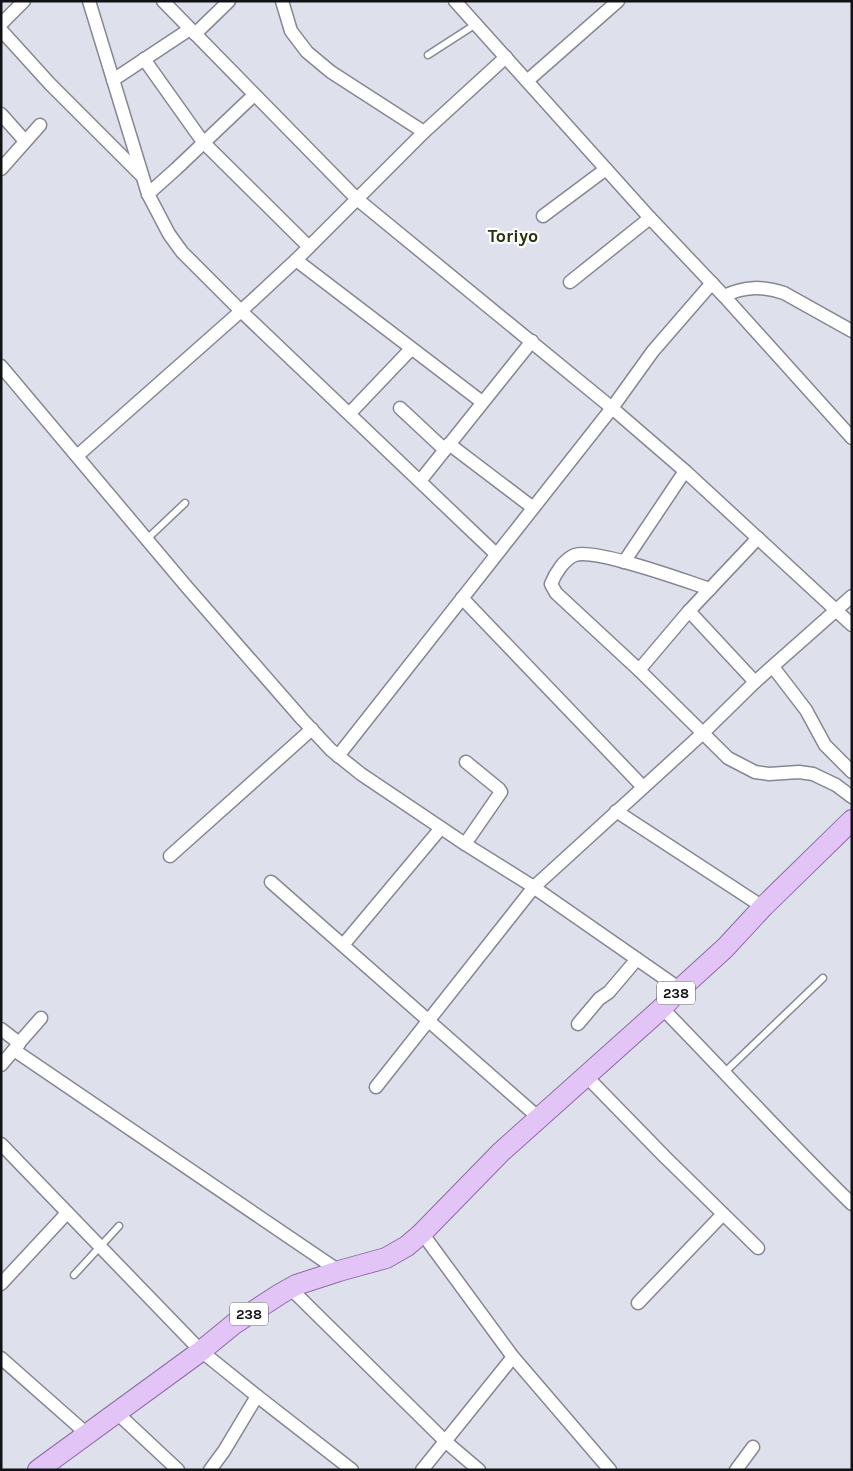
<svg xmlns="http://www.w3.org/2000/svg" width="853" height="1471" viewBox="0 0 853 1471" font-family="Karla,sans-serif">
<style>
.lines{fill:none;stroke-linecap:round;stroke-linejoin:round}
.service-casing{stroke:#858792;stroke-width:9}
.minor-casing{stroke:#858792;stroke-width:15}
.primary-casing{stroke:#8d6ca4;stroke-width:22}
.service{stroke:#fff;stroke-width:6}
.minor{stroke:#fff;stroke-width:12}
.primary{stroke:#e3c4f6;stroke-width:20}
.labels{text-anchor:middle;stroke-width:4.5;stroke-linejoin:round;paint-order:stroke}
.shield{fill:#fff;stroke:#58595c;stroke-width:1}
.shield-label{font-size:14px;font-weight:bold;fill:#111216}
.quarter-label{font-size:18px;font-weight:bold;fill:#28310b;stroke:#fff}
</style>
<rect width="100%" height="100%" fill="#dee0ec"/>
<g class="lines">
<g class="service-casing">
<g id="service">
<path d="M 428,55 L 476,24"/>
<path d="M 147,539 L 185,503"/>
<path d="M 725,1072 L 823,978"/>
<path d="M 74,1275 L 119,1226"/>
</g>
</g>
<g class="minor-casing">
<g id="minor">
<path d="M 89,1 L 148,194 L 169,234 L 182,252 L 241,311 L 496,554"/>
<path d="M 163,1 L 357,199 L 612,408 L 685,471 L 852,625"/>
<path d="M 282,1 L 291,31 L 307,52 L 331,72 L 424,132"/>
<path d="M 455,1 L 650,218 L 724,296 L 852,438"/>
<path d="M 1,24 L 24,1"/>
<path d="M 1,30 L 50,84 L 142,176"/>
<path d="M 195,34 L 229,1"/>
<path d="M 144,59 L 203,142 L 309,247"/>
<path d="M 113,80 L 190,29"/>
<path d="M 527,81 L 618,1"/>
<path d="M 1,114 L 25,141"/>
<path d="M 1,169 L 40,125"/>
<path d="M 148,194 L 176,169 L 254,95"/>
<path d="M 543,216 L 606,169"/>
<path d="M 296,260 L 482,402"/>
<path d="M 570,282 L 650,218"/>
<path d="M 724,296 C 745,286 763,286 784,293 L 852,331"/>
<path d="M 1,366 L 186,586 L 302,719 L 331,750 L 361,774 L 465,844 L 529,884 L 680,989"/>
<path d="M 400,408 L 445,450"/>
<path d="M 350,413 L 411,349"/>
<path d="M 449,444 L 532,507"/>
<path d="M 77,456 L 241,311 L 296,260 L 424,132 L 506,57"/>
<path d="M 420,481 L 532,341"/>
<path d="M 624,562 L 685,471"/>
<path d="M 710,589 C 685,581 596,548 575,555 C 564,559 555,574 551,584 L 556,593 L 639,670 L 728,758 L 755,772 L 769,774 L 799,772 L 813,774 L 836,785 L 852,797"/>
<path d="M 462,598 L 643,787"/>
<path d="M 773,667 L 806,710 L 825,745 L 852,772"/>
<path d="M 639,670 L 689,611"/>
<path d="M 755,682 L 689,611 L 758,538"/>
<path d="M 338,756 L 612,408 L 653,351 L 712,283"/>
<path d="M 616,811 L 763,907"/>
<path d="M 465,844 L 501,792 L 499,789 L 466,762"/>
<path d="M 170,856 L 312,729"/>
<path d="M 271,882 L 539,1118"/>
<path d="M 343,945 L 441,828"/>
<path d="M 662,1008 C 726,1073 787,1141 852,1204"/>
<path d="M 578,1024 L 599,999 L 609,992 L 637,959"/>
<path d="M 1,1029 L 19,1043 L 41,1018"/>
<path d="M 14,1050 L 339,1271"/>
<path d="M 1,1065 L 19,1044"/>
<path d="M 586,1076 L 665,1157 L 758,1248"/>
<path d="M 376,1087 L 534,887 L 703,733 L 755,682 L 852,596"/>
<path d="M 1,1144 L 201,1351 L 257,1396 L 352,1470"/>
<path d="M 422,1233 L 513,1357 L 610,1470"/>
<path d="M 1,1284 L 67,1213"/>
<path d="M 290,1288 L 446,1442 L 479,1470"/>
<path d="M 638,1303 L 723,1214"/>
<path d="M 1,1358 L 87,1434"/>
<path d="M 116,1412 L 178,1470"/>
<path d="M 210,1470 L 224,1451 L 257,1396"/>
<path d="M 422,1470 L 513,1357"/>
<path d="M 736,1470 L 753,1447"/>
</g>
</g>
<g class="primary-casing">
<path id="primary" d="M 38,1470 L 201,1351 L 234,1324 L 280,1294 L 296,1285 L 339,1271 L 386,1258 L 407,1246 L 422,1233 L 501,1152 L 662,1008 L 680,989 L 725,948 L 763,907 L 852,820"/>
</g>
<use href="#service" class="service"/>
<use href="#minor" class="minor"/>
<use href="#primary" class="primary"/>
</g>
<g class="labels">
<g class="shield">
<rect x="657" y="981.5" width="38" height="23" rx="4"/>
<rect x="230" y="1302.5" width="38" height="23" rx="4"/>
</g>
<g class="shield-label">
<text x="676" y="998">238</text>
<text x="249" y="1319">238</text>
</g>
<g class="quarter-label">
<text x="513" y="242">Toriyo</text>
</g>
</g>
<rect width="853" height="1471" fill="none" stroke="#111216" stroke-width="5"/>
</svg>
